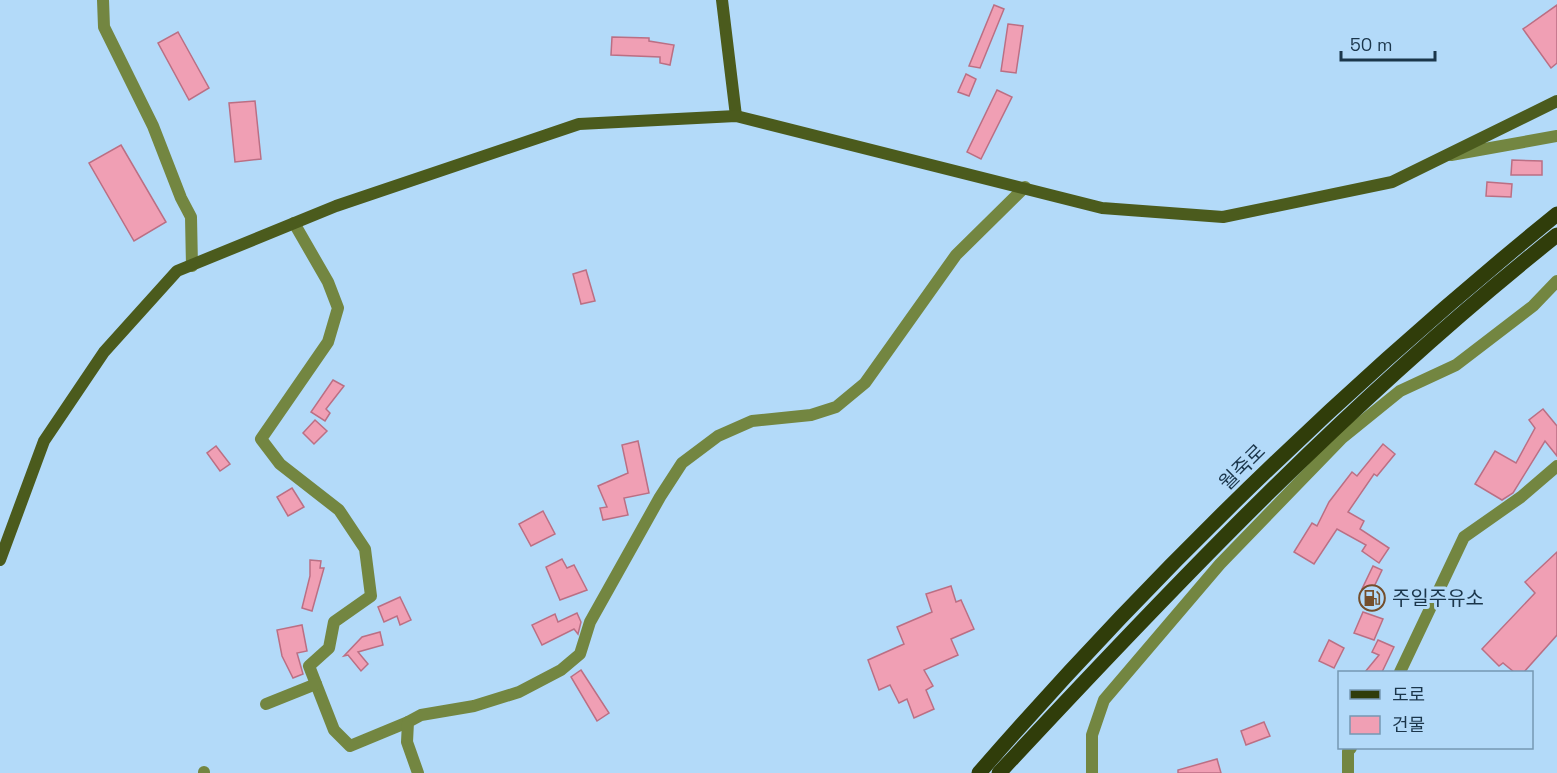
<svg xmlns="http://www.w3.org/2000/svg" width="1557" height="773" viewBox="0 0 1557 773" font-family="'Space Grotesk','Noto Sans KR',sans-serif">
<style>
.building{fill:#f09fb4;stroke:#bb6f84;stroke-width:1.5}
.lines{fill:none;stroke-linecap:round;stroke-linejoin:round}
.street{stroke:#738641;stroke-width:12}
.secondary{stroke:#4b5b1d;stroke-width:12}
.primary{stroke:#303d0a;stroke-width:15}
.labels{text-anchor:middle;stroke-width:6;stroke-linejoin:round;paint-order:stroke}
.street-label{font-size:20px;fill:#1b364b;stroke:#b3daf9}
.poi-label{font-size:20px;fill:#1b364b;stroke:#b3daf9;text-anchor:start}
</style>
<rect width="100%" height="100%" fill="#b3daf9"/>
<g class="building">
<path d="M 994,5 L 1004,9 L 980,68 L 969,66 Z"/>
<path d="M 1557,5 L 1557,63 L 1551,68 L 1523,29 Z"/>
<path d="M 1008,24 L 1023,26 L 1016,73 L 1001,71 Z"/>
<path d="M 178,32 L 209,88 L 189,100 L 158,43 Z"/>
<path d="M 612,37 L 649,38 L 649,41 L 674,45 L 670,65 L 660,63 L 660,57 L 611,55 Z"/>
<path d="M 966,74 L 976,79 L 969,96 L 958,92 Z"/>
<path d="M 997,90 L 1012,97 L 981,159 L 967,152 Z"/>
<path d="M 255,101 L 261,159 L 235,162 L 229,103 Z"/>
<path d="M 121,145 L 166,222 L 134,241 L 89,163 Z"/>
<path d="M 1512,160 L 1542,161 L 1542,175 L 1511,175 Z"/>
<path d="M 1487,182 L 1512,184 L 1511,197 L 1486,196 Z"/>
<path d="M 586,270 L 595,301 L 581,304 L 573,274 Z"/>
<path d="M 333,380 L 344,386 L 326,409 L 330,413 L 325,421 L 311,412 Z"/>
<path d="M 1543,409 L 1557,426 L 1557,456 L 1545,441 L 1513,493 L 1502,500 L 1475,484 L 1495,451 L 1516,463 L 1535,428 L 1529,420 Z"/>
<path d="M 315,420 L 327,431 L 314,444 L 303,433 Z"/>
<path d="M 638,441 L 649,493 L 624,498 L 628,515 L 603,520 L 600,508 L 607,507 L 598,486 L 628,473 L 622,445 Z"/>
<path d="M 1383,444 L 1395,454 L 1377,476 L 1374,474 L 1348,512 L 1364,521 L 1360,529 L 1389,548 L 1379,563 L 1362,551 L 1366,545 L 1337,529 L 1314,564 L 1294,552 L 1312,523 L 1317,526 L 1329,502 L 1352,472 L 1357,476 Z"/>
<path d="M 216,446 L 230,464 L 220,471 L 207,453 Z"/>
<path d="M 292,488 L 304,507 L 288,516 L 277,497 Z"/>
<path d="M 543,511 L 555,534 L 531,546 L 519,524 Z"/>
<path d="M 1557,552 L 1557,635 L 1524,672 L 1514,672 L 1503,663 L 1499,666 L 1482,649 L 1535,593 L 1525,582 Z"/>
<path d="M 562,559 L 567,568 L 574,565 L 587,590 L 560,600 L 546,567 Z"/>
<path d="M 310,560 L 321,561 L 320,568 L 324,568 L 312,611 L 302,608 L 310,576 Z"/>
<path d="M 1373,566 L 1382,570 L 1371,593 L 1362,589 Z"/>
<path d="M 951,586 L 956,602 L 961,600 L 974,629 L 951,639 L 958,655 L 924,670 L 933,686 L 926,690 L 934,709 L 914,718 L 907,699 L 899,703 L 890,685 L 879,690 L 868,660 L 904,644 L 897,627 L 932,612 L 926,594 Z"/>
<path d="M 400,597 L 411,620 L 400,625 L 397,616 L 384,622 L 378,607 Z"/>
<path d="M 1363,612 L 1383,619 L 1374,640 L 1354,633 Z"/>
<path d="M 577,613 L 581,622 L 578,634 L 574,629 L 542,645 L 532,625 L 555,614 L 558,622 Z"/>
<path d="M 302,625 L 307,651 L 297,653 L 303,674 L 293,678 L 282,656 L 277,630 Z"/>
<path d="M 380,632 L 383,645 L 358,652 L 368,664 L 361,671 L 348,655 L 344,656 L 362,637 Z"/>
<path d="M 1329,640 L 1344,648 L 1334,668 L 1319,661 Z"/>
<path d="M 1378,640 L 1394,647 L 1382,672 L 1365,672 L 1379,655 L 1372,652 Z"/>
<path d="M 581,670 L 609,713 L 597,721 L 571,677 Z"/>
<path d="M 1264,722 L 1270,736 L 1246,745 L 1241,731 Z"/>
<path d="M 1217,759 L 1221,773 L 1178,773 L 1178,770 Z"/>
</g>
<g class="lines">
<g class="street">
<path d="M 103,0 L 104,27 L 153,126 L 181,198 L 191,217 L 192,266"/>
<path d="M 1451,155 L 1557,136"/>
<path d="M 294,223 L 328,282 L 338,308 L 328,342 L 261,439 L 280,464 L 339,510 L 365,549 L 371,596 L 334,622 L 329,648 L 309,666 L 334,730 L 350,746 L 408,722"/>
<path d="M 1400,672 L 1464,537 L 1521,497 L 1557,466"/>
<path d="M 266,704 L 316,684"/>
<path d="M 204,773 L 204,772"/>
<path d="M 418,773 L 407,742 L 408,722 L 421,715 L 474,706 L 519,692 L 561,670 L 580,654 L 590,622 L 660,497 L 682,463 L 718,436 L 752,421 L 811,415 L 836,407 L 865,383 L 956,255 L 1025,187"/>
<path d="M 1092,773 L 1092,735 L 1104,700 L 1220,564 L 1342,438 L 1400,391 L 1456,365 L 1533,306 L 1557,281"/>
<path d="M 1348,773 L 1348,751 L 1351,748"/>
</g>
<g class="secondary">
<path d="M 722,0 L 736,116"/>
<path d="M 0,560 L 44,441 L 104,352 L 177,271 L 336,206 L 579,124 L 736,116 L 1102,208 L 1223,217 L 1392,182 L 1557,101"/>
</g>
<g class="primary">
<path d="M 979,773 C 1155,571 1349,383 1557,214"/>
<path d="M 999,773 C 1175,584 1354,396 1557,235"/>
</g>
</g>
<defs>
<g id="fuel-ring" transform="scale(1.35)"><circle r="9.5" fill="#b3daf9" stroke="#744e2b" stroke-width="1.5"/><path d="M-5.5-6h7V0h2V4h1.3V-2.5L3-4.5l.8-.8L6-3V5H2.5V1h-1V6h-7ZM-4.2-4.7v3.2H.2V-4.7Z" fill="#744e2b"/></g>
</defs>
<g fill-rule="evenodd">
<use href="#fuel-ring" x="1372" y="598"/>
</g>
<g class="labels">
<g class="street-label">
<text transform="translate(1242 467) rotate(-45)" y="7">월죽로</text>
</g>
<g class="poi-label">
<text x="1392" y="605">주일주유소</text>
</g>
</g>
<rect x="1338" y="671" width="195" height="78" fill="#b3daf9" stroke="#7698b3" stroke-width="1.5"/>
<rect x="1350" y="690" width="30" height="9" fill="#303d0a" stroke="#7698b3" stroke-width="1.5"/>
<text x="1392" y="701" font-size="18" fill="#1b364b">도로</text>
<rect x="1350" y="716" width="30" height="18" fill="#f09fb4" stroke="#7698b3" stroke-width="1.5"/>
<text x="1392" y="731" font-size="18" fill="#1b364b">건물</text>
<path d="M1341 51v9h94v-9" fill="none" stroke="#1b364b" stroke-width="3"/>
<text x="1350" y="51" font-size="18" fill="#1b364b" stroke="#b3daf9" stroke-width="4.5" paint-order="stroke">50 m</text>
</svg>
